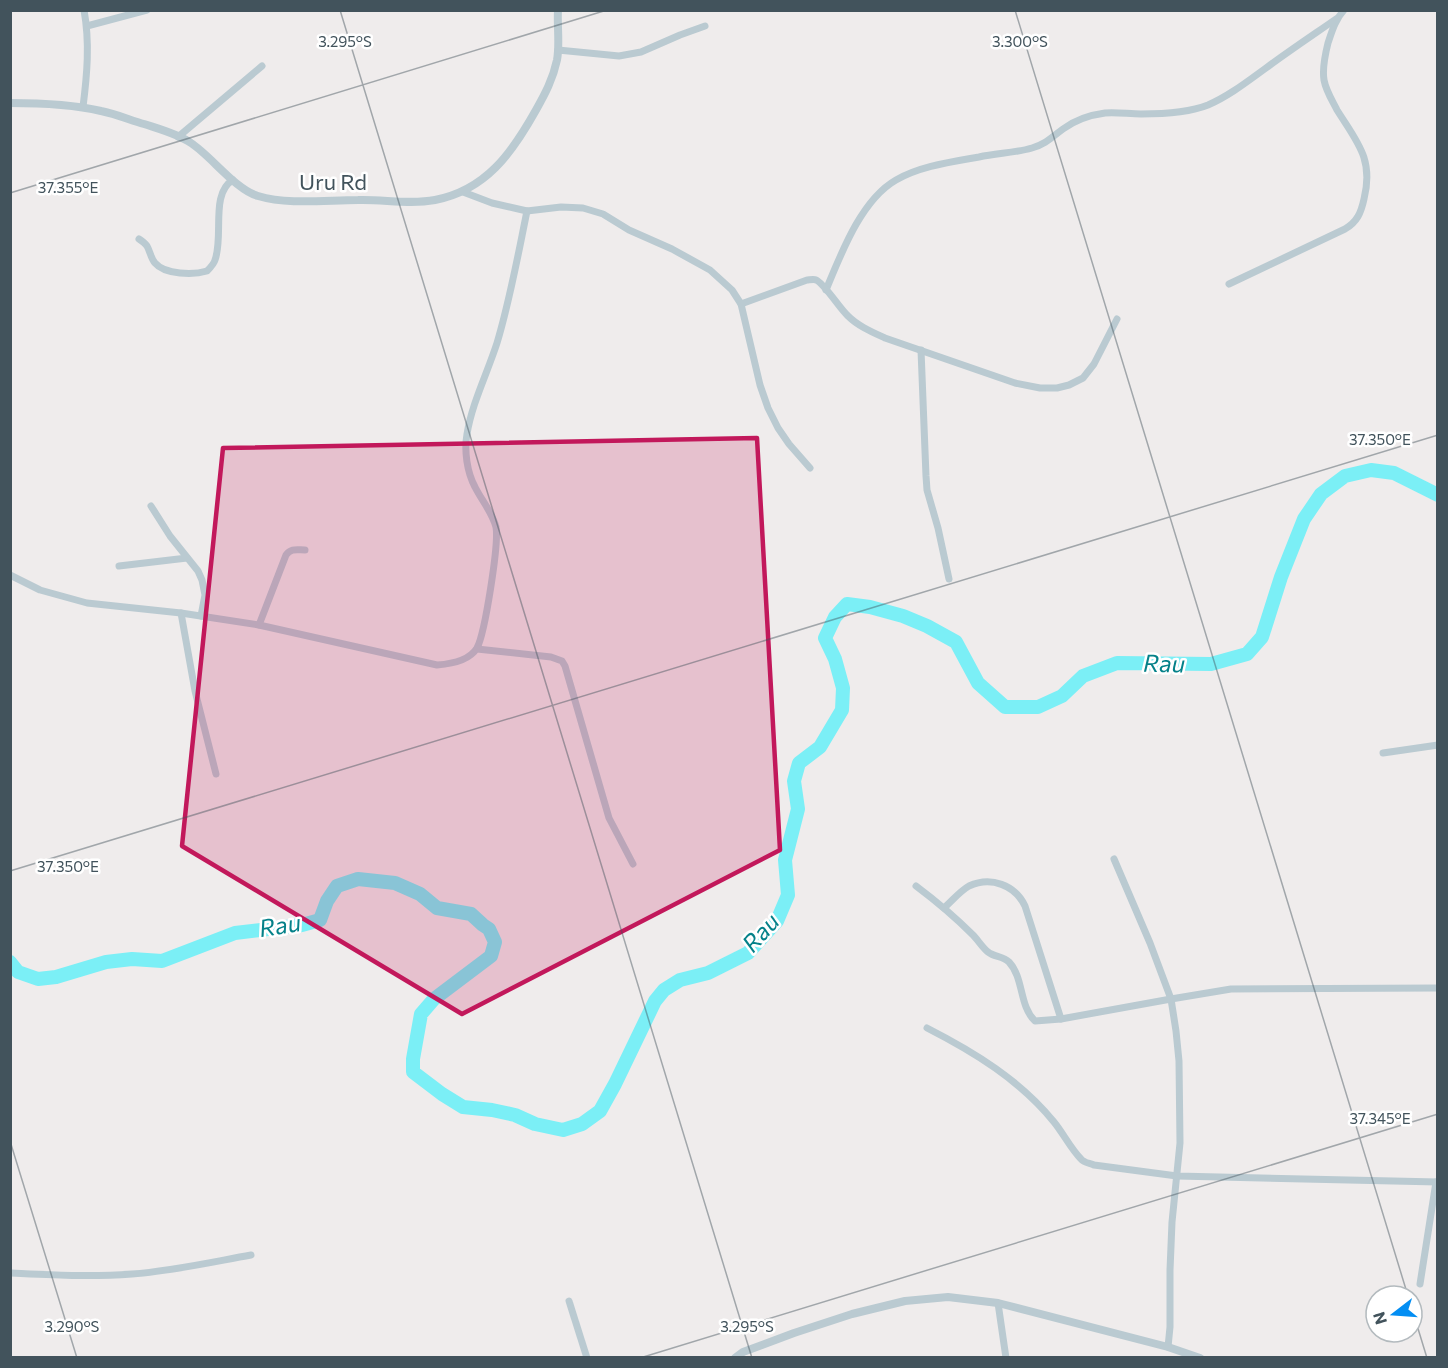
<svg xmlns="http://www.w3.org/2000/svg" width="1448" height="1368" viewBox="0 0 1448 1368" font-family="Commissioner,sans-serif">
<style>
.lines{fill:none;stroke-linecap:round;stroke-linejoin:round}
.river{stroke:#7beff6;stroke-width:14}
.minor{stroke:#bacad1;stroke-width:7}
.tertiary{stroke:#bacad1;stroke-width:8}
.marked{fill:#c2185b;fill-opacity:0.2;stroke:#c2185b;stroke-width:4.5;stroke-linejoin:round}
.ticks{fill:none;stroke:#42535c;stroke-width:1.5;stroke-opacity:0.45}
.labels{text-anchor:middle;stroke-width:5;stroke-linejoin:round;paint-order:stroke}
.street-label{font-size:22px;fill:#42535c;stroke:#fff}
.water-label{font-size:24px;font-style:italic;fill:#048189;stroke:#fff}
.ticks-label{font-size:15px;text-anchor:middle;fill:#42535c;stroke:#fff;stroke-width:5;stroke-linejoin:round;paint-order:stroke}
</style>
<rect width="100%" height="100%" fill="#efecec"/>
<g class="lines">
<path class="river" d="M 10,962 L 18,972 L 38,979 L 56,977 L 106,962 L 132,959 L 162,961 L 235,933 L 302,925 L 320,920 L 327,901 L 337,886 L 358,879 L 395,883 L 420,894 L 437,908 L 471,914 L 483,925 L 489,929 L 495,942 L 491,956 L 434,999 L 421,1014 L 413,1059 L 413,1072 L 442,1094 L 463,1107 L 492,1110 L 515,1115 L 535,1124 L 563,1130 L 582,1124 L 600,1111 L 615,1084 L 655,1001 L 664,990 L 680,980 L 708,973 L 748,953 L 777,921 L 788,895 L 785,860 L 798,809 L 794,781 L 799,763 L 820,747 L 842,710 L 843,688 L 835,659 L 825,638 L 835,617 L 847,604 L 870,607 L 903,616 L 927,626 L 956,642 L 978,683 L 1005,707 L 1038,707 L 1062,696 L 1083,676 L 1117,663 L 1211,664 L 1247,654 L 1262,637 L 1281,577 L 1304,519 L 1321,494 L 1345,476 L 1371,470 L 1394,473 L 1438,495"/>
<g class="minor">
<path d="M 87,26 L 147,10"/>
<path d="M 558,50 L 619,56 L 641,52 L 680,35 L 705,26"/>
<path d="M 83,107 C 87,75 90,43 84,10"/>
<path d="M 178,137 L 262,66"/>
<path d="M 463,192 L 492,203 L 527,211 L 561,207 L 583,208 L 603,214 L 629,230 L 672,249 L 710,270 L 732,290 L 741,304 L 760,385 L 768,408 L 778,428 L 789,444 L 810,468"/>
<path d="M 139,239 C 142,241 145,243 147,246 C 150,251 151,259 155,263 C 165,275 194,275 207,271 C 211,267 214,264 215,260 C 224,236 210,193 233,180"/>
<path d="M 1229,284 L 1345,229 C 1357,222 1361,213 1364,199 C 1374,159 1357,142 1337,110 C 1332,100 1326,91 1324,80 C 1322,68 1325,55 1328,43 C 1332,31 1335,20 1344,10"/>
<path d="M 826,290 C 841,254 861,200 896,180 C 920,166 951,162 979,157 C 997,153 1015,153 1032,148 C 1046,144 1052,137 1063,129 C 1075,120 1090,115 1105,113 C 1117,112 1129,114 1141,114 C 1163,114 1188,113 1208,105 C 1229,96 1248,81 1266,68 C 1289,51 1313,35 1336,19"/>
<path d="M 741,304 L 807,280 C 809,280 814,279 816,280 C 824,283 840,309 848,316 C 858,326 872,332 885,338 L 1015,383 L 1040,388 L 1057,388 L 1069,385 L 1083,378 L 1094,364 L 1117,319"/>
<path d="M 921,350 L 926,476 L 927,490 L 938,528 L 949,579"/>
<path d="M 151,506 L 170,536 L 198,571 L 202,580 L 205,595 L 201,616"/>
<path d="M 119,566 L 187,558"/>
<path d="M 10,575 L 40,590 L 87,603 L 181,613 L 259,625 L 437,665 C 451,664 469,661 477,648 C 485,633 499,544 496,527 C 492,512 482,501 475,487 C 467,472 464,451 467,434 C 472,403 487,374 497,343 C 510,300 518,255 527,211"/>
<path d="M 181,613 L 195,691 L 216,774"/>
<path d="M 259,625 L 286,555 C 291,548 297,550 305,550"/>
<path d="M 477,649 L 551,657 L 562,661 L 565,666 L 609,818 L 633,864"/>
<path d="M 1383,753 L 1438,745"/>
<path d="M 1114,859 L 1150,943 L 1171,999 L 1176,1031 L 1179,1061 L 1180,1143 L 1172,1222 L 1170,1270 L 1170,1327 L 1168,1347"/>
<path d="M 916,886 C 936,901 955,917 973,935 C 978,940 982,947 988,952 C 994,957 1003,956 1009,962 C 1024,978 1019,1006 1035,1021 L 1061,1019 L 1171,999 L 1231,989 L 1438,988"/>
<path d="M 944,908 C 952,901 960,891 969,886 C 991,876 1015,885 1025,906 L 1061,1019"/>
<path d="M 927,1028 C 974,1052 1020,1080 1054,1122 C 1063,1133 1071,1149 1081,1159 C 1084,1163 1090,1163 1094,1165 L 1177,1176 L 1438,1182"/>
<path d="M 10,1273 C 51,1275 91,1277 132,1274 C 172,1271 212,1262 251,1255"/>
<path d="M 1420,1284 L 1436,1182"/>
<path d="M 569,1301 L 587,1358"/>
<path d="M 998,1303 L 1006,1358"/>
</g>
<g class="tertiary">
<path d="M 10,103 C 41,103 71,104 101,111 C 116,114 130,120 144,124 C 159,129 178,134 191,143 C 211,156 236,190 258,196 C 288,205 326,200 358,200 C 383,199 409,205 435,200 C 486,190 512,153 536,110 C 545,94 553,79 557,60 C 560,44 557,27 558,10"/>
<path d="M 735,1358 L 743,1352 L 794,1333 L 852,1314 L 905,1301 L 948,1297 L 998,1303 L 1168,1347 L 1200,1358"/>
</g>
</g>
<path class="marked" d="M 757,438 L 780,850 L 462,1014 L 182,846 L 223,448 Z"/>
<path class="ticks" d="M 340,10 L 752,1358M 1015,10 L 1408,1296M 10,193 L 607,10M 10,871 L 1438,435M 10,1141 L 77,1358M 1412,1309 L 1427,1358M 640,1358 L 1438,1114"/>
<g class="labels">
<g class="street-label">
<text x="333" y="190">Uru Rd</text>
</g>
<g class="water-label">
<text transform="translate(1164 664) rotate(1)" y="8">Rau</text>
<text transform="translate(280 926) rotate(-9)" y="8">Rau</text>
<text transform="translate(761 933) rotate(-48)" y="8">Rau</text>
</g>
</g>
<g class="ticks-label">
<text x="345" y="47">3.295°S</text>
<text x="1020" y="47">3.300°S</text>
<text x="68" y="193">37.355°E</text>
<text x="1380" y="445">37.350°E</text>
<text x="68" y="872">37.350°E</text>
<text x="1380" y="1124">37.345°E</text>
<text x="72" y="1332">3.290°S</text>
<text x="747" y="1332">3.295°S</text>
</g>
<rect width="1448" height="1368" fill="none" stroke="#42535c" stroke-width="24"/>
<g transform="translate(1394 1314) rotate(253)"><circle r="28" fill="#ffffff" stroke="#b3babe" stroke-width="1.5"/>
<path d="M0-4.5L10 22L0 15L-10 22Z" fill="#038ef3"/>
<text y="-9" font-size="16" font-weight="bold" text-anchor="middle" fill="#42535c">N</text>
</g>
</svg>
